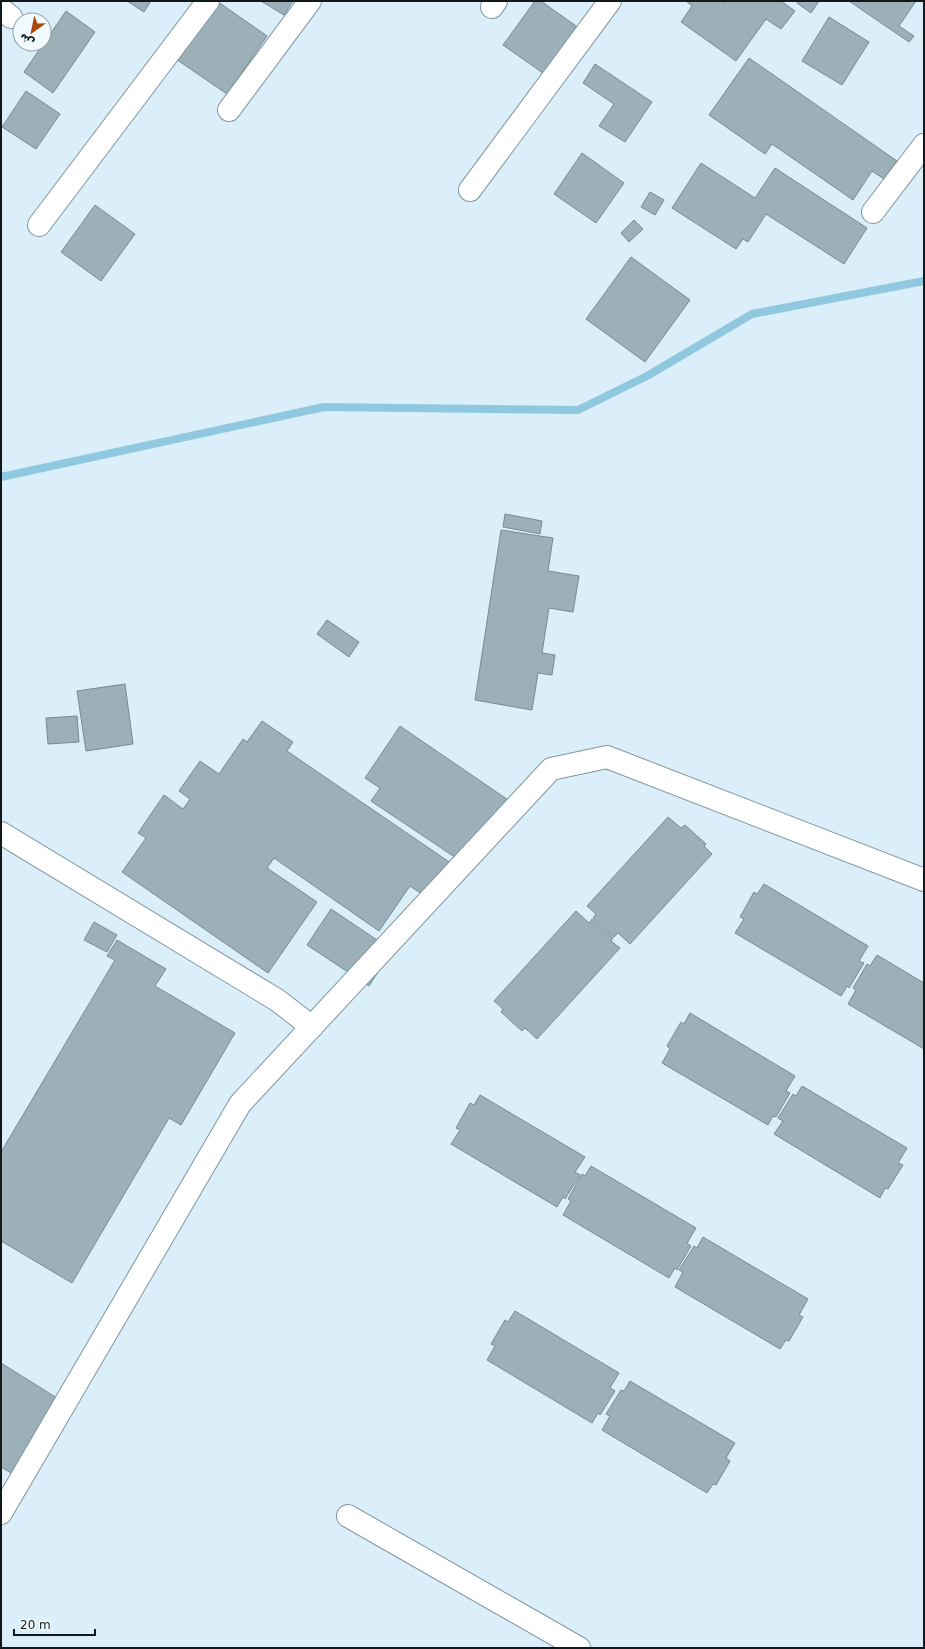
<svg xmlns="http://www.w3.org/2000/svg" width="925" height="1649" viewBox="0 0 925 1649" font-family="'DejaVu Sans',Cairo,sans-serif">
<style>
.lines{fill:none;stroke-linecap:round;stroke-linejoin:round}
.stream{stroke:#90c8e0;stroke-width:8}
.building{fill:#9cb0ba;stroke:#778b94}
.street-casing{stroke:#82969f;stroke-width:24}
.street{stroke:#fff;stroke-width:22}
</style>
<rect width="100%" height="100%" fill="#daeff9"/>
<g class="lines">
<path class="stream" d="M 1,477 L 324,407 L 578,410 L 647,376 L 752,314 L 924,281"/>
</g>
<g class="building">
<path d="M 127,1 L 151,1 L 144,12 Z"/>
<path d="M 217,1 L 267,36 L 227,94 L 173,57 Z"/>
<path d="M 261,1 L 293,1 L 284,15 Z"/>
<path d="M 535,1 L 541,1 L 583,31 L 550,78 L 503,45 Z"/>
<path d="M 686,1 L 722,1 L 725,3 L 727,1 L 781,1 L 795,11 L 781,29 L 766,19 L 736,61 L 681,22 L 692,6 Z"/>
<path d="M 798,1 L 819,1 L 811,13 L 797,3 Z"/>
<path d="M 849,1 L 916,1 L 899,26 L 914,36 L 909,42 Z"/>
<path d="M 66,11 L 95,32 L 53,93 L 24,72 Z"/>
<path d="M 829,17 L 869,42 L 842,85 L 802,61 Z"/>
<path d="M 749,58 L 897,161 L 884,179 L 872,171 L 853,200 L 772,144 L 765,154 L 709,115 Z"/>
<path d="M 595,64 L 652,102 L 625,142 L 599,126 L 614,104 L 583,83 Z"/>
<path d="M 26,91 L 60,114 L 36,149 L 2,127 Z"/>
<path d="M 582,153 L 624,183 L 596,223 L 554,194 Z"/>
<path d="M 701,163 L 755,198 L 775,168 L 867,228 L 844,264 L 766,214 L 748,242 L 743,239 L 736,249 L 672,208 Z"/>
<path d="M 650,192 L 664,200 L 655,215 L 641,207 Z"/>
<path d="M 95,205 L 135,234 L 101,281 L 61,252 Z"/>
<path d="M 634,220 L 643,229 L 629,242 L 621,233 Z"/>
<path d="M 631,257 L 690,300 L 645,362 L 586,319 Z"/>
<path d="M 505,514 L 542,521 L 540,534 L 503,527 Z"/>
<path d="M 501,530 L 553,538 L 548,571 L 579,576 L 573,612 L 549,608 L 542,653 L 555,655 L 552,675 L 538,673 L 532,710 L 475,700 Z"/>
<path d="M 327,620 L 359,642 L 349,657 L 317,634 Z"/>
<path d="M 125,684 L 133,744 L 86,751 L 77,691 Z"/>
<path d="M 77,716 L 79,742 L 48,744 L 46,718 Z"/>
<path d="M 262,721 L 293,742 L 287,751 L 455,866 L 431,900 L 410,886 L 379,931 L 274,858 L 267,868 L 317,902 L 268,973 L 122,872 L 146,838 L 138,833 L 164,795 L 183,809 L 190,799 L 179,791 L 200,761 L 219,774 L 243,739 L 247,742 Z"/>
<path d="M 400,726 L 514,804 L 471,868 L 371,801 L 380,788 L 365,778 Z"/>
<path d="M 668,817 L 681,828 L 685,825 L 706,844 L 704,846 L 712,854 L 630,944 L 618,933 L 614,937 L 593,918 L 596,914 L 587,906 Z"/>
<path d="M 764,884 L 868,946 L 859,961 L 864,963 L 849,988 L 847,986 L 841,996 L 735,933 L 744,919 L 740,917 L 754,892 L 757,894 Z"/>
<path d="M 331,909 L 392,950 L 369,986 L 307,945 Z"/>
<path d="M 576,911 L 589,923 L 592,919 L 613,938 L 611,941 L 620,948 L 537,1039 L 525,1028 L 522,1031 L 501,1012 L 503,1009 L 494,1001 Z"/>
<path d="M 94,922 L 117,935 L 107,952 L 84,940 Z"/>
<path d="M 117,940 L 166,969 L 155,986 L 235,1033 L 181,1125 L 169,1118 L 72,1283 L 1,1241 L 1,1152 L 115,960 L 107,956 Z"/>
<path d="M 877,955 L 924,983 L 924,1049 L 848,1004 L 856,990 L 853,988 L 867,964 L 870,966 Z"/>
<path d="M 690,1013 L 795,1076 L 786,1091 L 790,1093 L 776,1117 L 773,1116 L 768,1125 L 662,1063 L 670,1049 L 667,1046 L 681,1022 L 684,1024 Z"/>
<path d="M 802,1086 L 907,1148 L 898,1163 L 903,1165 L 888,1189 L 885,1188 L 880,1198 L 774,1134 L 783,1121 L 778,1118 L 793,1094 L 796,1096 Z"/>
<path d="M 480,1095 L 585,1157 L 575,1172 L 580,1175 L 565,1199 L 563,1197 L 557,1207 L 451,1144 L 460,1130 L 456,1128 L 470,1103 L 474,1105 Z"/>
<path d="M 591,1166 L 696,1228 L 687,1243 L 691,1246 L 677,1270 L 675,1268 L 669,1278 L 563,1215 L 571,1201 L 568,1199 L 582,1174 L 585,1176 Z"/>
<path d="M 703,1237 L 808,1299 L 799,1315 L 803,1317 L 789,1341 L 786,1340 L 780,1349 L 675,1287 L 683,1272 L 679,1270 L 694,1246 L 697,1248 Z"/>
<path d="M 515,1311 L 619,1373 L 610,1388 L 615,1391 L 600,1415 L 598,1413 L 592,1423 L 487,1360 L 495,1346 L 491,1344 L 505,1320 L 508,1322 Z"/>
<path d="M 1,1363 L 57,1398 L 11,1473 L 1,1467 Z"/>
<path d="M 630,1381 L 735,1443 L 726,1458 L 730,1461 L 716,1485 L 713,1484 L 707,1493 L 602,1430 L 610,1416 L 606,1414 L 621,1390 L 624,1391 Z"/>
</g>
<g class="lines">
<g class="street-casing">
<g id="street">
<path d="M 492,7 L 496,1"/>
<path d="M 1,9 L 11,17"/>
<path d="M 229,110 L 310,1"/>
<path d="M 470,190 L 610,1"/>
<path d="M 873,212 L 924,145"/>
<path d="M 39,225 L 208,1"/>
<path d="M 1,833 L 277,1000 L 312,1027"/>
<path d="M 1,1513 L 240,1104 L 551,769 L 607,757 L 924,880"/>
<path d="M 348,1516 L 579,1648"/>
</g>
</g>
<use href="#street" class="street"/>
</g>
<rect width="925" height="1649" fill="none" stroke="#11191c" stroke-width="4"/>
<g transform="translate(32 32) rotate(213)"><circle r="19" fill="#f1fafe" stroke="#97a0a4"/>
<path d="M0-3L7 15L0 10L-7 15Z" fill="#aa480b"/>
<text y="-6" font-size="11" font-weight="bold" text-anchor="middle" fill="#11191c">ش</text>
</g>
<path d="M14 1629v6h81v-6" fill="none" stroke="#11191c" stroke-width="2"/>
<text x="20" y="1629" font-size="12" fill="#11191c" stroke="#f1fafe" stroke-width="3" paint-order="stroke">20 m</text>
</svg>
